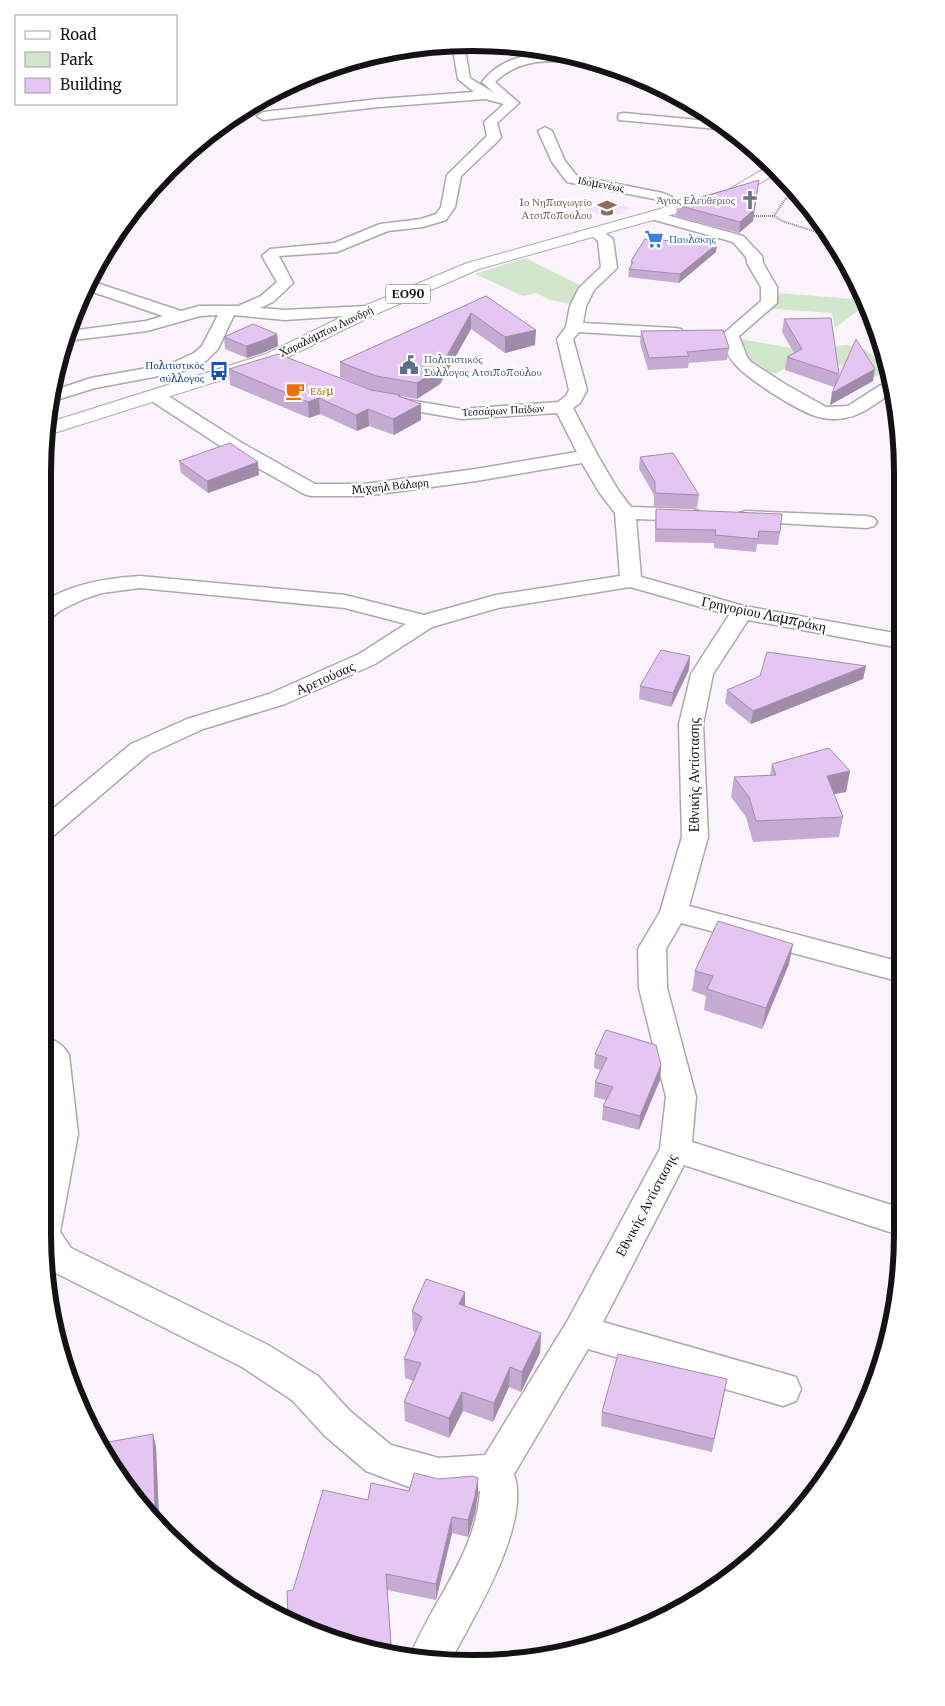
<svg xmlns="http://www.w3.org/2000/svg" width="945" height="1706" viewBox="0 0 945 1706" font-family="Merriweather,serif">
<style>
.built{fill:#f2e4f2}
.green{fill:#d1e6cb}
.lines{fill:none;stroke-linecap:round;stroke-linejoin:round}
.street-casing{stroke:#aea6af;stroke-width:3}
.primary-casing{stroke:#aea6af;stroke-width:2}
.path{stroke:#8b868c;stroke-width:2;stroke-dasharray:1 1;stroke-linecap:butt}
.street{fill:#fff;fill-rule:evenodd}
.primary{fill:#fff;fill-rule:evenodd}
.wall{fill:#c5aad1}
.shaded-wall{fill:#a08baa}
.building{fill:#e5c6f3;stroke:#a08baa}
.labels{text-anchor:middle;stroke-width:4.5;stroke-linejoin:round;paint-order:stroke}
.far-street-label{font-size:11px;fill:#151215;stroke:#fff}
.far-worship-label{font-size:11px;fill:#5b616d;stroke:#fff;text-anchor:end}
.far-education-label{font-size:11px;fill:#785e54;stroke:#fff;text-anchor:end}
.far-shop-label{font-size:11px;fill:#366cbe;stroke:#fff;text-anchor:start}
.far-service-label{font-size:11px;fill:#4e5e75;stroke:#fff;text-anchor:start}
.far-transit-label{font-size:11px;fill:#164399;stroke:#fff;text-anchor:end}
.far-food-label{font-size:11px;fill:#c56008;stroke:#fff;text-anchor:start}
.shield{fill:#fff;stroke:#5b595b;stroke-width:1}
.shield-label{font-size:12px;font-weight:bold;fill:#151215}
.street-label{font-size:14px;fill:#151215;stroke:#fff}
.rim{fill:none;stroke:#151215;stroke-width:6}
</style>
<rect width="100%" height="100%" fill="#fbf3fc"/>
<path class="built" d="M 611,199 L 632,209 L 622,211 L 625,213 L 603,217 L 583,207 Z"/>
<g class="green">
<path d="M 525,258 L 580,285 L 572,304 L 550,300 L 536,293 L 523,296 L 475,274 Z"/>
<path d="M 778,293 L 853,299 L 860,309 L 835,328 L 832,313 L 773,309 L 777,303 Z"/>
<path d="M 741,339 L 796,349 L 848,345 L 866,350 L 886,367 L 887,371 L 874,377 L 836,364 L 803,356 L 776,374 C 754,367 748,362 741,339 Z"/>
</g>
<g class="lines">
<g class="street-casing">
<g id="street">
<path d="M 452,44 L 464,44 L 470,78 L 494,93 L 482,82 C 508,48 553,52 590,60 L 585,63 C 552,60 521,57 495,82 L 519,103 L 497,123 L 501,137 L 499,140 L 461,176 L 455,207 L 446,220 L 423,227 L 388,231 L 337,252 L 279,256 L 293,283 L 273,302 L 260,308 L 285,310 L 368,306 L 374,308 L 376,311 L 374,314 L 285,320 L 234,315 L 218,349 L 206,361 L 180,372 L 95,388 L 50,402 L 52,391 L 91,378 L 170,364 L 194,353 L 202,346 L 218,315 L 200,316 L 147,331 L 66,341 L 70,331 L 146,321 L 163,316 L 87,290 L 91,281 L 181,311 L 199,306 L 238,306 L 261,296 L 277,282 L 262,256 L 270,249 L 334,243 L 380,224 L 421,219 L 436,214 L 441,207 L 447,175 L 487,136 L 484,122 L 504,104 L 485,99 L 379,107 L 263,120 L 257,116 L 263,112 L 379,99 L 474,92 L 458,79 Z"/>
<path d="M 624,113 L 719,122 L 729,130 L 619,120 L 618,117 L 619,114 Z"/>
<path d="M 545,127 L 552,131 L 565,161 L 577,176 L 663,193 L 688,204 L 690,207 L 688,210 L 678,210 L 654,199 L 567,182 L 552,162 L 538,131 Z"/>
<path d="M 656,212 L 743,236 L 762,256 L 763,263 L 777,287 L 777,303 L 739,336 L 747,357 L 751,362 L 785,384 L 826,407 L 848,406 L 879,386 L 890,382 L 893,393 C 876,402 864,415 845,418 C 835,420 824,419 815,416 C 795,409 747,379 734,363 C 727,356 725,344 722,335 L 761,301 L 761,287 L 747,263 L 746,257 L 733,242 L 651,219 L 649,216 L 651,213 Z"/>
<path d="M 596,229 L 601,230 L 613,239 L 617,268 L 594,290 L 586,306 L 583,323 L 675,328 L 681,329 L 683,333 L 681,337 L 675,338 L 579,332 L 573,339 L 587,390 L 580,403 L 573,408 L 598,456 L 618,490 L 631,507 L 692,509 L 699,511 L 702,515 L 699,519 L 692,521 L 636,519 L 641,577 L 744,606 L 900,634 L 900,648 L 748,620 L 713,674 L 703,724 L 708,837 L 689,906 L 901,962 L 901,982 L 681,923 L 666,949 L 667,988 L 696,1097 L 692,1142 L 901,1208 L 902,1236 L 684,1165 L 603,1322 L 796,1377 L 801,1389 L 796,1401 L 783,1406 L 588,1349 L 514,1474 C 531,1524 476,1613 452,1658 L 411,1654 C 434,1599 476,1553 480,1491 L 439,1494 L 409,1487 L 366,1471 L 324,1435 L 292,1400 L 242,1367 L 48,1269 L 42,1234 L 43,1153 L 46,1134 L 43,1094 L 43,1037 C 55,1040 63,1044 69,1055 L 78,1134 L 60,1232 L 71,1248 L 268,1345 L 318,1376 L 350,1411 L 391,1445 L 439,1458 L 485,1455 L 568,1320 L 660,1149 L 666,1097 L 639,988 L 638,949 L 660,912 L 682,837 L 679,724 L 691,674 L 729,615 L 630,587 L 498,608 L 432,627 L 375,664 L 285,704 L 203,729 L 149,754 L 52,837 L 43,840 L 43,817 L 131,744 L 187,719 L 269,694 L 359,654 L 406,624 L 345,608 L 140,588 L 102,593 L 84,599 L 61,610 L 51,618 L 43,620 L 43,602 C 71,584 107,578 140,576 L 345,595 L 424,615 L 496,595 L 620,576 L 615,513 L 599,492 L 582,463 L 476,481 L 364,496 L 311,496 L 304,494 L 228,451 L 150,400 L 147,396 L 150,392 L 156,391 L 162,392 L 242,443 L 315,484 L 364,484 L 476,469 L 577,452 L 557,413 L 462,419 L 385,406 L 379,405 L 376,401 L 379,397 L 385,396 L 462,409 L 558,402 L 566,396 L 569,390 L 557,339 L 566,327 L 570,306 L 579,288 L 601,267 L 598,241 L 589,233 L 591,230 Z"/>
<path d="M 746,511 L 867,516 L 874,518 L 877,522 L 874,526 L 867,528 L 739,521 L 736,517 L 739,513 Z"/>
</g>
</g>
<g class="primary-casing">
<path id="primary" d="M 769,166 L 777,173 L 738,196 L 479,269 L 374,315 L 278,362 L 45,436 L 47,423 L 266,354 L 362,307 L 467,263 L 728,190 Z"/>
</g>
<g class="path">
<path d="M 750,216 L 774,216 L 782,221 L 832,237"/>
<path d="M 774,216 L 786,198 L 800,200"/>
</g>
<use href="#street" class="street"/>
<use href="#primary" class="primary"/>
</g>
<g class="wall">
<path d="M 759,180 L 753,221 L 739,233 L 676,216 L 677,205 Z"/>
<path d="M 717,244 L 716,252 L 679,283 L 628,277 L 629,269 L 631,265 L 631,261 Z"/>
<path d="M 486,296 L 535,345 L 505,353 L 471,329 L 440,384 L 417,399 L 400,396 L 421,420 L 394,435 L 369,426 L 357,431 L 320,414 L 309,418 L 230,385 L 229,369 L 371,390 L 340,377 L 340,362 Z"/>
<path d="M 784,319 L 839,374 L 838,380 L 873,381 L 830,405 L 834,387 L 785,370 L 787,357 L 794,353 L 782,332 Z"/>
<path d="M 641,331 L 729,348 L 727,360 L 689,363 L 688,368 L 648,370 L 640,343 Z"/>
<path d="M 277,334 L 278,346 L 265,352 L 247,358 L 225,349 L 224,337 Z"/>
<path d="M 640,457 L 699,495 L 697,508 L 654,506 L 654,495 L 639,469 Z"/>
<path d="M 179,461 L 259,475 L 208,493 L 181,473 Z"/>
<path d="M 656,509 L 780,532 L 778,545 L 757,544 L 756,552 L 714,548 L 714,543 L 655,542 L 655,522 Z"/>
<path d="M 690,656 L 689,670 L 671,707 L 639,699 L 640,686 Z"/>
<path d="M 866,666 L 863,679 L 751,724 L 725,703 L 727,690 Z"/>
<path d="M 772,764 L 850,771 L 846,792 L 834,794 L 843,817 L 839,837 L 753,842 L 746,817 L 731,797 L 734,777 L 770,776 Z"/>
<path d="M 789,964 L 762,1029 L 704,1010 L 706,996 L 692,991 L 695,971 Z"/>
<path d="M 595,1054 L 661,1065 L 660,1080 L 639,1130 L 602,1120 L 603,1106 L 606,1100 L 594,1097 L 595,1082 L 600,1070 L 594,1068 Z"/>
<path d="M 465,1306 L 541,1333 L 540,1353 L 521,1392 L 509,1387 L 493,1422 L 463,1411 L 449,1438 L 405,1421 L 404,1402 L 413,1381 L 405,1378 L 404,1359 L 415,1332 L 413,1331 L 412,1311 Z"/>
<path d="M 727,1379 L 712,1452 L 601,1426 L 602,1412 Z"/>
<path d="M 153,1434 L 156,1447 L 159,1519 L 157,1519 L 132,1495 Z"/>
<path d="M 478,1478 L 478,1494 L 475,1513 L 468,1537 L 452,1533 L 436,1600 L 387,1590 L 392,1652 L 361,1649 L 288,1616 L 293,1590 L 409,1491 L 439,1479 Z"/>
</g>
<g class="shaded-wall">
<path d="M 759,180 L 753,221 L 739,233 L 740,222 Z"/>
<path d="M 717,244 L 716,252 L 679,283 L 680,274 Z"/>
<path d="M 471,313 L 471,329 L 440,384 L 417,399 L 417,383 Z"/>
<path d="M 536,330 L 535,345 L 505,353 L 505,337 Z"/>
<path d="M 277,334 L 278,346 L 265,352 L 247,358 L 246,346 Z"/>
<path d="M 875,369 L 873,381 L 830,405 L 832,393 Z"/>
<path d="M 319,398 L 320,414 L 309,418 L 308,402 Z"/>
<path d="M 421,404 L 421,420 L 394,435 L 393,419 Z"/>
<path d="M 368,409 L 369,426 L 357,431 L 356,415 Z"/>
<path d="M 258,462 L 259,475 L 208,493 L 207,481 Z"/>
<path d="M 50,497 L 52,509 L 43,516 L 43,501 Z"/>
<path d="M 690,656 L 689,670 L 671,707 L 673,693 Z"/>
<path d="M 866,666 L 863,679 L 751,724 L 753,711 Z"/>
<path d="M 850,771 L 846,792 L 824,796 L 827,776 Z"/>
<path d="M 793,944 L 789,964 L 762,1029 L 766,1008 Z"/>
<path d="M 661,1065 L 660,1080 L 639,1130 L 640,1116 Z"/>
<path d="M 465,1292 L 465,1312 L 459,1304 Z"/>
<path d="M 541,1333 L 540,1353 L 521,1392 L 522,1372 Z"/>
<path d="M 510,1367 L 509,1387 L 493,1422 L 494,1403 Z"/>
<path d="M 462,1392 L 463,1411 L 449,1438 L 449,1418 Z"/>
<path d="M 153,1434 L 156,1447 L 159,1519 L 155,1506 Z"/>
<path d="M 478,1478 L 478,1494 L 475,1513 L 468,1537 L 468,1520 Z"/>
<path d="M 452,1517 L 452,1533 L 436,1600 L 436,1584 Z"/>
</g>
<g class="building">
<path d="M 759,180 L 754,210 L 740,222 L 677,205 Z"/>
<path d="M 645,239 L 717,244 L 680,274 L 629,269 L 633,262 L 631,261 Z"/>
<path d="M 486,296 L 536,330 L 505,337 L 471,313 L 440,368 L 417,383 L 376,376 L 340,362 Z"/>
<path d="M 831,318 L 839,374 L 787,357 L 802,349 L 784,319 Z"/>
<path d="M 253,324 L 277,334 L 264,340 L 246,346 L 224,337 Z"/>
<path d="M 723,330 L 728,344 L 729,348 L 687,352 L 689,356 L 649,358 L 641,331 Z"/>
<path d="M 856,339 L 875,369 L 832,393 Z"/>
<path d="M 278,354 L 371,390 L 400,395 L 398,396 L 421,404 L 393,419 L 368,409 L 356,415 L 319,398 L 308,402 L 229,369 Z"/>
<path d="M 230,443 L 258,462 L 207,481 L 179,461 Z"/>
<path d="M 673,453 L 699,495 L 655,493 L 655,482 L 640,457 Z"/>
<path d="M 43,495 L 50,497 L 43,501 Z"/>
<path d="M 656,509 L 782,514 L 780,532 L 759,531 L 758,539 L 715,535 L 716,530 L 656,529 Z"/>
<path d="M 661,650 L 690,656 L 673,693 L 640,686 Z"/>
<path d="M 767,652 L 866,666 L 753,711 L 727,690 L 760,676 Z"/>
<path d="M 829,748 L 850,771 L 827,776 L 843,817 L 756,821 L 749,797 L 734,777 L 776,775 L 772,764 Z"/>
<path d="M 718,921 L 793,944 L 766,1008 L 707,989 L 713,976 L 695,971 Z"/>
<path d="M 606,1030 L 656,1045 L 661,1065 L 640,1116 L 603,1106 L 613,1087 L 595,1082 L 607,1058 L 595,1054 Z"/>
<path d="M 426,1279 L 465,1292 L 459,1304 L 541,1333 L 522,1372 L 510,1367 L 494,1403 L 462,1392 L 449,1418 L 404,1402 L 421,1363 L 404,1359 L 422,1317 L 412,1311 Z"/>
<path d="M 618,1354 L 727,1379 L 714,1439 L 602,1412 Z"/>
<path d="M 153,1434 L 155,1506 L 145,1508 L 132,1495 L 103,1443 Z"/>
<path d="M 414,1473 L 439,1479 L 473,1476 L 478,1478 L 475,1496 L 468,1520 L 452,1517 L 436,1584 L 386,1574 L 391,1644 L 360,1648 L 288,1616 L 287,1591 L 293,1590 L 323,1490 L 368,1500 L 371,1483 L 409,1491 Z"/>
</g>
<defs>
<g id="church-bare" transform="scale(1.5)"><path d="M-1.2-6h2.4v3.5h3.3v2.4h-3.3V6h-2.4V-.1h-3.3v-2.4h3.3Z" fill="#6b7280" stroke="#fff" stroke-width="2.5" paint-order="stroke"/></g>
<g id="school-bare" transform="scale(1.5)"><path d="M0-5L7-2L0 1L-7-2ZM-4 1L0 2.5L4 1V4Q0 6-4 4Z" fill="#8d6e63" stroke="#fff" stroke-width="2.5" paint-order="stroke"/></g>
<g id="supermarket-bare" transform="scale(1.5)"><path d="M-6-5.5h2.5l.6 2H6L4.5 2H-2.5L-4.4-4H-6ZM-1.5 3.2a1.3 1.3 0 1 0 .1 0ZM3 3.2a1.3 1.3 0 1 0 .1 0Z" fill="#3f7fe0" stroke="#fff" stroke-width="2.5" paint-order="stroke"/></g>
<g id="civic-bare" transform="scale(1.5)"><path d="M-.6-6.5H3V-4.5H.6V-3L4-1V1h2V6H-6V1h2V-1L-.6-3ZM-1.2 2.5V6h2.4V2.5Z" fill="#5c6f8a" stroke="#fff" stroke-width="2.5" paint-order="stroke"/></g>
<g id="bus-bare" transform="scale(1.5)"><path d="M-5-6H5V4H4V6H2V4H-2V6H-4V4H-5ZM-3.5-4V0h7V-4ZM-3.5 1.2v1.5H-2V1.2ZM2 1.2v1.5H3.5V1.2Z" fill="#1a4fb4" stroke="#fff" stroke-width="2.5" paint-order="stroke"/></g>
<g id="cafe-bare" transform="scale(1.5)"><path d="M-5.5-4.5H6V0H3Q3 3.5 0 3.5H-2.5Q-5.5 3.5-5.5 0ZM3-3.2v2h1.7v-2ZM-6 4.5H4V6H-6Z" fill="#e8710a" stroke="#fff" stroke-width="2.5" paint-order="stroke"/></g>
</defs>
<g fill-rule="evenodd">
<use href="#church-bare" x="750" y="200"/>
<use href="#school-bare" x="607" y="208"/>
<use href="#supermarket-bare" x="654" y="239"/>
<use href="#civic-bare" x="409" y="365"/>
<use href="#bus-bare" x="219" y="371"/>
<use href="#cafe-bare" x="295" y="391"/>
</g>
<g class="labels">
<g class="far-street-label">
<text transform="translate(601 184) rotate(10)" y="4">Ιδομενέως</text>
<text transform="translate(326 331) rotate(-26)" y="4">Χαραλάμπου Λιανδρή</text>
<text transform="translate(503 410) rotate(-3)" y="4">Τεσσάρων Παίδων</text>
<text transform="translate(390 486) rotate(-6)" y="4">Μιχαήλ Βάλαρη</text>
</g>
<g class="far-worship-label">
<text x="735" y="204">Άγιος Ελευθέριος</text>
</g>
<g class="far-education-label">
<text x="592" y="206">1ο Νηπιαγωγείο<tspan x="592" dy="13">Ατσιποπούλου</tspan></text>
</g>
<g class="far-shop-label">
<text x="669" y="243">Παυλάκης</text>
</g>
<g class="far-service-label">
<text x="424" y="363">Πολιτιστικός<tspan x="424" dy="13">Σύλλογος Ατσιποπούλου</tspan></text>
</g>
<g class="far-transit-label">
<text x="204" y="369">Πολιτιστικός<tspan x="204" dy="13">σύλλογος</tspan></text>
</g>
<g class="far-food-label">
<text x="310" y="395">Εδέμ</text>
</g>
<rect class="shield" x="385.5" y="284.5" width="45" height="19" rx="4"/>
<g class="shield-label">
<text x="408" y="298">ΕΟ90</text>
</g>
<g class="street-label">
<text transform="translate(764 614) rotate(12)" y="5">Γρηγορίου Λαμπράκη</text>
<text transform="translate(325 678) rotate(-24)" y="5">Αρετούσας</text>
<text transform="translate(694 775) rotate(-90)" y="5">Εθνικής Αντίστασης</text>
<text transform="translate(646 1205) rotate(-62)" y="5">Εθνικής Αντίστασης</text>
</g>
</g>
<path d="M0 0H945V1706H0ZM472 51H473A421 421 0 0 1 894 472V1234A421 421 0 0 1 473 1655H472A421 421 0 0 1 51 1234V472A421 421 0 0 1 472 51Z" fill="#fff" fill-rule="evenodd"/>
<path class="rim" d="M472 51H473A421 421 0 0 1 894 472V1234A421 421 0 0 1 473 1655H472A421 421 0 0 1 51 1234V472A421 421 0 0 1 472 51Z"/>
<rect x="15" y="15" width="162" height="90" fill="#ffffff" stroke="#a1a0a1"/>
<rect x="25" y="31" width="25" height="8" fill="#ffffff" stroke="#a1a0a1"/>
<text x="60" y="40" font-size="15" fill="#151215">Road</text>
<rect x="25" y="52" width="25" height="15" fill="#d1e6cb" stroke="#a1a0a1"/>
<text x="60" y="65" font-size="15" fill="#151215">Park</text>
<rect x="25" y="78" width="25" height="15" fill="#e5c6f3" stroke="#a1a0a1"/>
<text x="60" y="90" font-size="15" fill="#151215">Building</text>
</svg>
